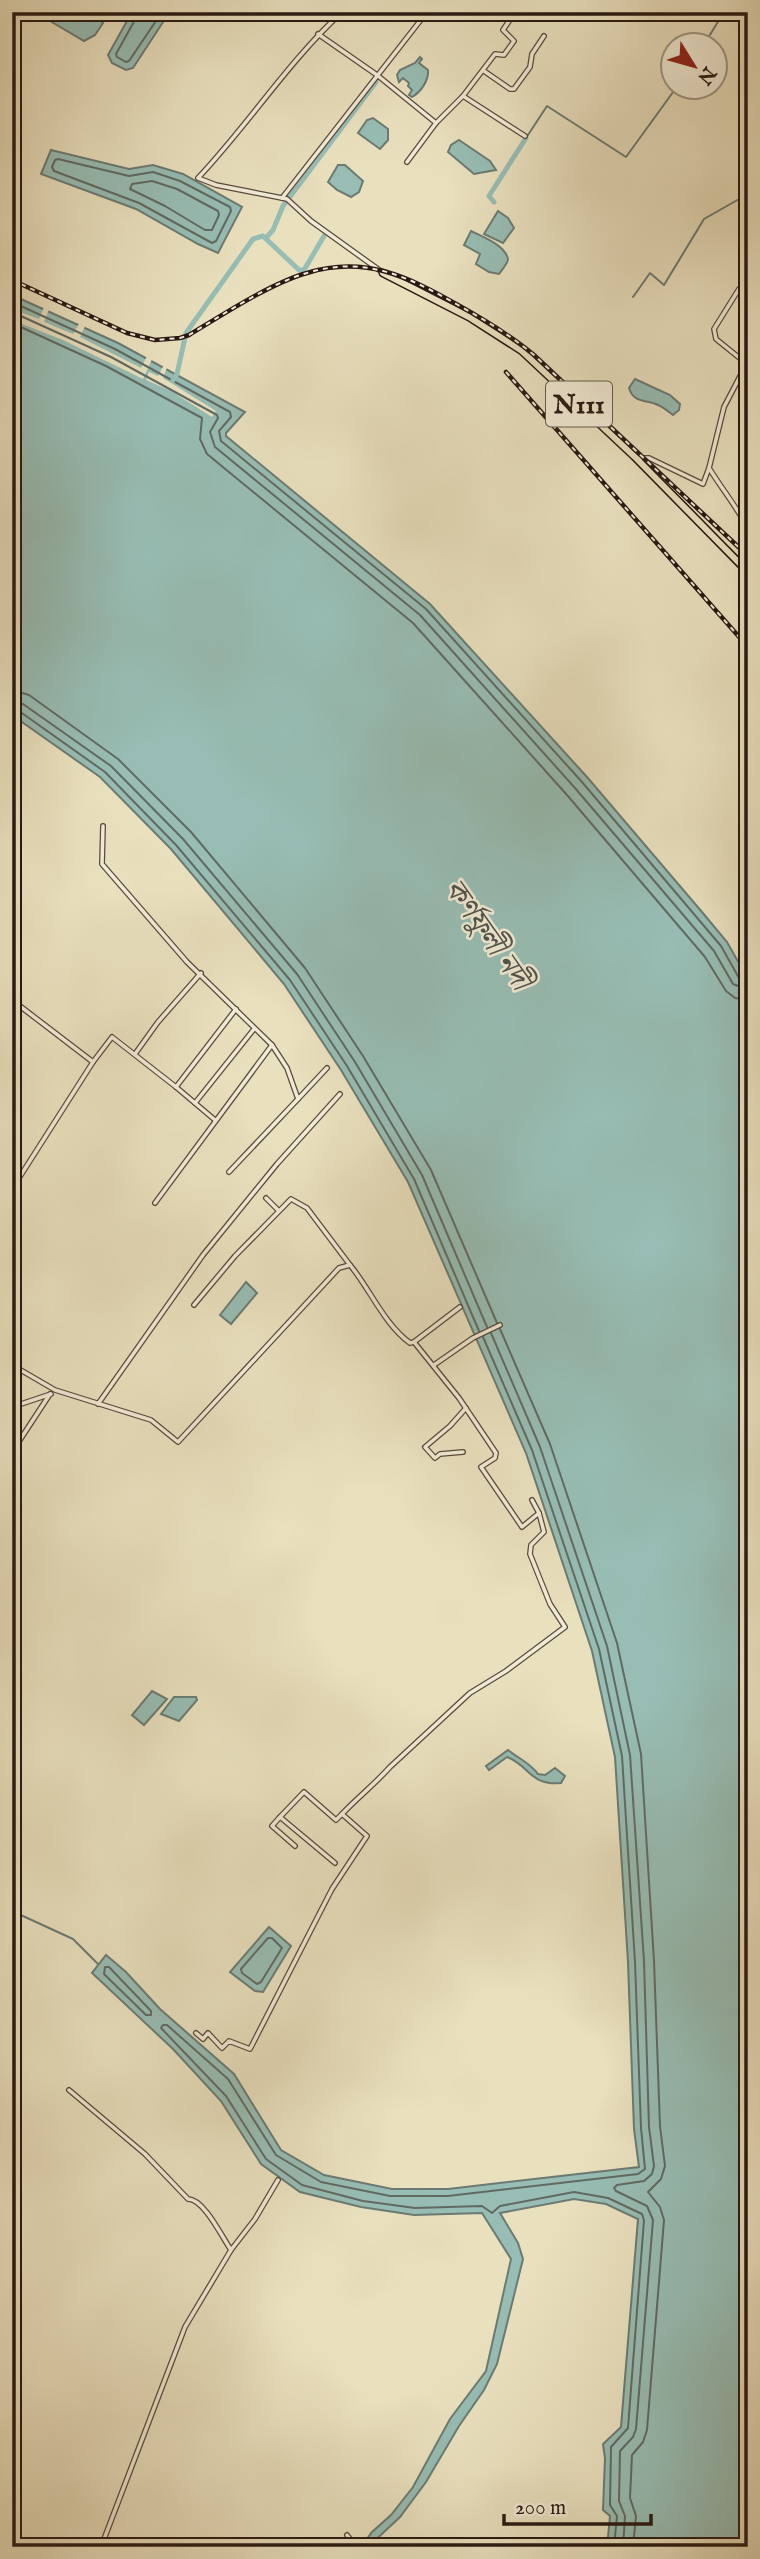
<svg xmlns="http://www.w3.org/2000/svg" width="760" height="2559" viewBox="0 0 760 2559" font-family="'IM FELL English','Noto Serif Bengali',serif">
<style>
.water{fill:#97bdb4;stroke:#6b7b73;stroke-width:2}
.pier{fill:#e9e0be}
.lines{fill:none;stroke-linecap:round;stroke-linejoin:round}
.shore{stroke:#606a63;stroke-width:2}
.stream{stroke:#6b7b73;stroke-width:2}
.canal{stroke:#97bdb4;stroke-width:5}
.minor-casing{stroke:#584a3d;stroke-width:6}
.trunk-casing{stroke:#281812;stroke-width:9}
.minor{stroke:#f1ebd5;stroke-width:3.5}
.trunk{stroke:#e9e0be;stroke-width:6}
.rail-casing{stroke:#281812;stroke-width:4.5}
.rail{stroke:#f1ebd5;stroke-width:2;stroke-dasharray:5;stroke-linecap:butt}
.labels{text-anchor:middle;stroke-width:5;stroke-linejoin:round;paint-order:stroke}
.shield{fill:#f1ebd5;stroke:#64574c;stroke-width:2}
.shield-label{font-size:26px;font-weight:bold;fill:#281812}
.water-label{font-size:30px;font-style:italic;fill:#4f524b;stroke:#f1ebd5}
</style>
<rect width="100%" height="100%" fill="#e9e0be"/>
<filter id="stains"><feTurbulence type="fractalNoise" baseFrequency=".00286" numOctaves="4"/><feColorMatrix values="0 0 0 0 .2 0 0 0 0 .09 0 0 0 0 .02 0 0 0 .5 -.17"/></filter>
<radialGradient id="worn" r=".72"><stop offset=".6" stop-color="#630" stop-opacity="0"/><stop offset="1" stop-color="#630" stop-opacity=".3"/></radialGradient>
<g class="water">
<path d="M 40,12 L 90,12 L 103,23 L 95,35 L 84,41 L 40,15 Z"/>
<path d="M 132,12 L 169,13 L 133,68 L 126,70 L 112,63 L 108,55 Z"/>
<path d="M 420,57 L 422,59 L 419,63 L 428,70 C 429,80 421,92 412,97 L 409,95 L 412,90 L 408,86 L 409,83 L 403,78 L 399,82 L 397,75 L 400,70 L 415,63 Z"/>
<path d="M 373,118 L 388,129 L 388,140 L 380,149 L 358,133 L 367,120 Z"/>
<path d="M 459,140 L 490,161 L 496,170 L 474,174 L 448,152 L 451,145 Z"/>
<path d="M 51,150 L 129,169 L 153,165 L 183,174 L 242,207 L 218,253 L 198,244 L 136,209 L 41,174 Z"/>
<path d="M 338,165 L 345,165 L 363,181 L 359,192 L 351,197 L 337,190 L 328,182 Z"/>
<path d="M 498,211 L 508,218 L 514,228 L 503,243 L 484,234 Z"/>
<path d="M 471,231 C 483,237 505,245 508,259 C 508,263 502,270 499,274 L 489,272 L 476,264 L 480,254 L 464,245 Z"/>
<path d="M 12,295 L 118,343 L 245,412 L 226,433 L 226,436 L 430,604 L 587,777 L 702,912 L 727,942 L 748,979 L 748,2547 L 607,2547 L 610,2516 L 603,2510 L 605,2458 L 603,2444 L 621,2427 L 638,2219 L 606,2204 L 574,2199 L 500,2213 L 518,2243 L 523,2259 L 497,2364 L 484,2390 L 459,2426 L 426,2482 L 400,2517 L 368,2547 L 361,2547 L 372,2532 L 391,2515 L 413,2487 L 450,2419 L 486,2371 L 511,2259 L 482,2213 L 414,2215 L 361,2207 L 300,2192 L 261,2164 L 221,2101 L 173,2049 L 92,1973 L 106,1955 L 126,1972 L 160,2009 L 234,2074 L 281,2150 L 324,2175 L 392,2189 L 448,2189 L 639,2167 L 634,2129 L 628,1962 L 615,1757 L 592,1651 L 526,1453 L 408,1182 L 341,1070 L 284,984 L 171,849 L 100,777 L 12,715 Z"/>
<path d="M 635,379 L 670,395 L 680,404 L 679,410 L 673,415 C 669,412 663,407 658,405 C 646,399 634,404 629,388 Z"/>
<path d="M 246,1282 L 257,1293 L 231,1324 L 220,1315 Z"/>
<path d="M 152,1691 L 167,1699 L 144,1725 L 132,1715 Z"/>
<path d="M 174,1697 L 196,1697 L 197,1700 L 179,1721 L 161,1714 Z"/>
<path d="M 508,1750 C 519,1759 529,1762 538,1774 L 545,1775 L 555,1768 L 565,1776 L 561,1783 C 530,1786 529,1765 507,1757 L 489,1770 L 486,1766 Z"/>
<path d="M 269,1927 L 291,1946 L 263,1992 L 255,1991 L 230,1972 Z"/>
</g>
<g class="pier">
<path d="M 45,305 L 50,307 L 44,322 L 73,334 L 80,322 L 86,324 L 80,337 L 141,368 L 148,354 L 153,357 L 143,379 L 63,340 L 12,320 L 12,309 L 39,319 Z"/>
<path d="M 165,363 L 168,365 L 163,378 L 216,411 L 212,417 L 171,391 L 146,380 L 149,372 L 158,376 Z"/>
</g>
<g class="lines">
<g class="shore">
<path d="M 137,12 L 136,18 L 116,54 L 117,57 L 126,62 L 129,61 L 162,12"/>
<path d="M 58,159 L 129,176 L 153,172 L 180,181 L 230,207 L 231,211 L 216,241 L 212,243 L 139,203 L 54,171 L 52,167 L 55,160 Z"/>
<path d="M 152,181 L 177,189 L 218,211 L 219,215 L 212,230 L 205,230 L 165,206 L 130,189 L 132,184 Z"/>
<path d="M 12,302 L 115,349 L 230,412 L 231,417 L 219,431 L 221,441 L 426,609 L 582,782 L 721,946 L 739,978 L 748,981"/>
<path d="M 12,312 L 111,357 L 217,415 L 218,418 L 210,432 L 215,447 L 420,615 L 575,788 L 714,951 L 733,984 L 748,990"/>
<path d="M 12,323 L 106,366 L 202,418 L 200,439 L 207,454 L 413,623 L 567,795 L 705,957 L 726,991 L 735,998 L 748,1000"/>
<path d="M 12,690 L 29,695 L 118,759 L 191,832 L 305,968 L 363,1056 L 431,1170 L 497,1323"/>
<path d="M 12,701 L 23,704 L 111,766 L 183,839 L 297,974 L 355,1062 L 422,1175 L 487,1327"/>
<path d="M 12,710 L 19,711 L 105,772 L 176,845 L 290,980 L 347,1066 L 414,1179 L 479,1331"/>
<path d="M 500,1329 L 550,1444 L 617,1643 L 641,1754 L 654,1961 L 660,2126 L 665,2166 L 661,2179 L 648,2192 L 660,2207 L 664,2220 L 647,2430 L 643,2442 L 632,2455 L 630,2498 L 636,2516 L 633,2547"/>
<path d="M 491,1333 L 540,1447 L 607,1646 L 630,1755 L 644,1961 L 649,2127 L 654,2166 L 652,2174 L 644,2181 L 617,2185 L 614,2188 L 616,2191 L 647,2206 L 653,2220 L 636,2429 L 633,2437 L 620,2451 L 619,2501 L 625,2516 L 623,2547"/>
<path d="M 483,1337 L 532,1450 L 599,1649 L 622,1756 L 635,1962 L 641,2128 L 645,2169 L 638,2174 L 448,2196 L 390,2196 L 321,2182 L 276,2155 L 228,2079 L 167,2025 L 163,2025 L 161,2028 L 226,2096 L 266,2159 L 302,2185 L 363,2201 L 415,2208 L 482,2206 L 492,2213 L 500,2206 L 574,2192 L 608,2198 L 642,2214 L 644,2220 L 628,2428 L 611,2447 L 610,2505 L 617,2516 L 614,2547"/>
<path d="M 268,1938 L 272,1938 L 282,1948 L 261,1982 L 257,1984 L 242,1973 L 241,1969 Z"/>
<path d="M 105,1967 L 109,1967 L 151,2011 L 151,2015 L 146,2015 L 104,1974 Z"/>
</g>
<g class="stream">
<path d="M 703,46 L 724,12"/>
<path d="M 526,138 L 547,106 L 626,157 L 676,88"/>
<path d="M 633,297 L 650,273 L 664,285 L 704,219 L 748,194"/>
<path d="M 12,1911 L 73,1939 L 98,1964"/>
</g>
<g class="canal">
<path d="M 494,202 L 489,196 L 526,138"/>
<path d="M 266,238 L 273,230 L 283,206 L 376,82"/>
<path d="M 173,380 L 177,374 L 186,333 L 253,239 L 263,236 L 299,270 L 304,270 L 324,236"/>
</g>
<g class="minor-casing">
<g id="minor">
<path d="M 342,12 C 287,63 249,124 198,178 L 216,185 L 287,199 L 311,221 L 382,272"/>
<path d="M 318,34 L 377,75 L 436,123"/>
<path d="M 484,71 L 510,89 L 514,89 L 530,67 L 532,54 L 544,36"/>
<path d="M 463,96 L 495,54 L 504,55 L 514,41 L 503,30 L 515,12"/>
<path d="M 407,162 L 436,123 L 463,96 L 525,136"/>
<path d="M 282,198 L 427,12"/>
<path d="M 747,364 L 716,339 L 714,329 L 739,289 L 748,289"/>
<path d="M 638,458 L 649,458 L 703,484 L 709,468 C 722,489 736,506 748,528"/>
<path d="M 709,468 L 724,407 L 747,363"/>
<path d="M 103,826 L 102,864 L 187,962 L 272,1045 L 287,1068 L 298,1099 L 327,1068"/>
<path d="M 12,1000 L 93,1062"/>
<path d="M 135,1054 L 158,1022 L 201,973"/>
<path d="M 176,1087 L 236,1009"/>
<path d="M 195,1103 L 254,1029"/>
<path d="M 229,1172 L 298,1099"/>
<path d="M 12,1189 L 93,1062 L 112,1037 L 176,1087 L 215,1120"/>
<path d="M 266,1198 L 278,1210"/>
<path d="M 155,1203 L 272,1045"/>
<path d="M 350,1265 C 370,1289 384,1324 410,1343 L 414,1342 L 460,1307"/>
<path d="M 12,1365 L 55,1390 L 151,1420 L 178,1442 L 339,1268 L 350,1265 L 307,1208 L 291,1199 L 235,1256 L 194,1305"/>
<path d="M 434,1365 L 473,1338 L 500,1325"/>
<path d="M 98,1404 L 203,1255 L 277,1164 L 340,1094"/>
<path d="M 12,1407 L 51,1394"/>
<path d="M 12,1452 L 50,1394"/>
<path d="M 463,1452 L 440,1454 L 435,1458 L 425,1447 L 450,1426 L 466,1408"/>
<path d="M 532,1500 L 539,1513"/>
<path d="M 280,1817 L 272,1826 L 295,1846"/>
<path d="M 335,1863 L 280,1817 L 304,1792 L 336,1820 L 342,1814"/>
<path d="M 196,2033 L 203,2039 L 208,2033 L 222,2048 L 229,2041 L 250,2049 L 332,1889 L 367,1836 L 342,1814 C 358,1797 375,1784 390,1767 L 470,1693 L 506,1671 L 565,1627 L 550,1604 L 530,1554 L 531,1545 L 544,1532 L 539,1513 L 522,1527 L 481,1467 L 495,1458 L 496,1453 L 459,1398 L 414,1342"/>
<path d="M 69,2090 L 145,2154 L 188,2199 C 204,2199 222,2237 231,2250 L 185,2327 L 101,2547"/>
<path d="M 231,2250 L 255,2219 L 278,2180"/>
<path d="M 347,2535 L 351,2540 L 350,2547"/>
</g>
</g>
<g class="trunk-casing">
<path id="trunk" d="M 383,273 L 469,317 L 522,351 L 635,457 L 748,572"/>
</g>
<use href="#minor" class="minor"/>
<use href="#trunk" class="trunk"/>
<g class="rail-casing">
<g id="rail">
<path d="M 12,280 L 127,333 L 155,340 L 180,338 L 189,335 C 222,315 271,283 307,273 C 365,255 409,277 458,305 C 485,320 510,335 534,355 L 748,556"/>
<path d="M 506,372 L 748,647"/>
</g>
</g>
<use href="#rail" class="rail"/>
</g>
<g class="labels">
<rect class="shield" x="546" y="381.5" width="66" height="45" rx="5"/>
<g class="shield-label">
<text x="579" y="413">N111</text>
</g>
<g class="water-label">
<text transform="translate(488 934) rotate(55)" y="10">কর্ণফুলী নদী</text>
</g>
</g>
<rect width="760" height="2559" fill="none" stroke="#e9e0be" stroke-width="42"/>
<rect x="14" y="14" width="732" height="2531" fill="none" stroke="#281812" stroke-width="3.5"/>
<rect x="21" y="21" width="718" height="2517" fill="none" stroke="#281812" stroke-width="2"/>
<g transform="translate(694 66) rotate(127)"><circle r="33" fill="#f1ebd5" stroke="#a19787" stroke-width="2"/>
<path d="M0-5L12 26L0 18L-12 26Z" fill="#8f2418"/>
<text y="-10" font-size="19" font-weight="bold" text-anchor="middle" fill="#281812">N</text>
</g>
<path d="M504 2514v10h147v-10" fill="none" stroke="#281812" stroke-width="3.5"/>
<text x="515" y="2514" font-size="21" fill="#281812" stroke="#f1ebd5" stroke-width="5" paint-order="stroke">200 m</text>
<rect width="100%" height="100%" filter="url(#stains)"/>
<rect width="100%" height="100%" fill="url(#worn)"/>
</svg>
